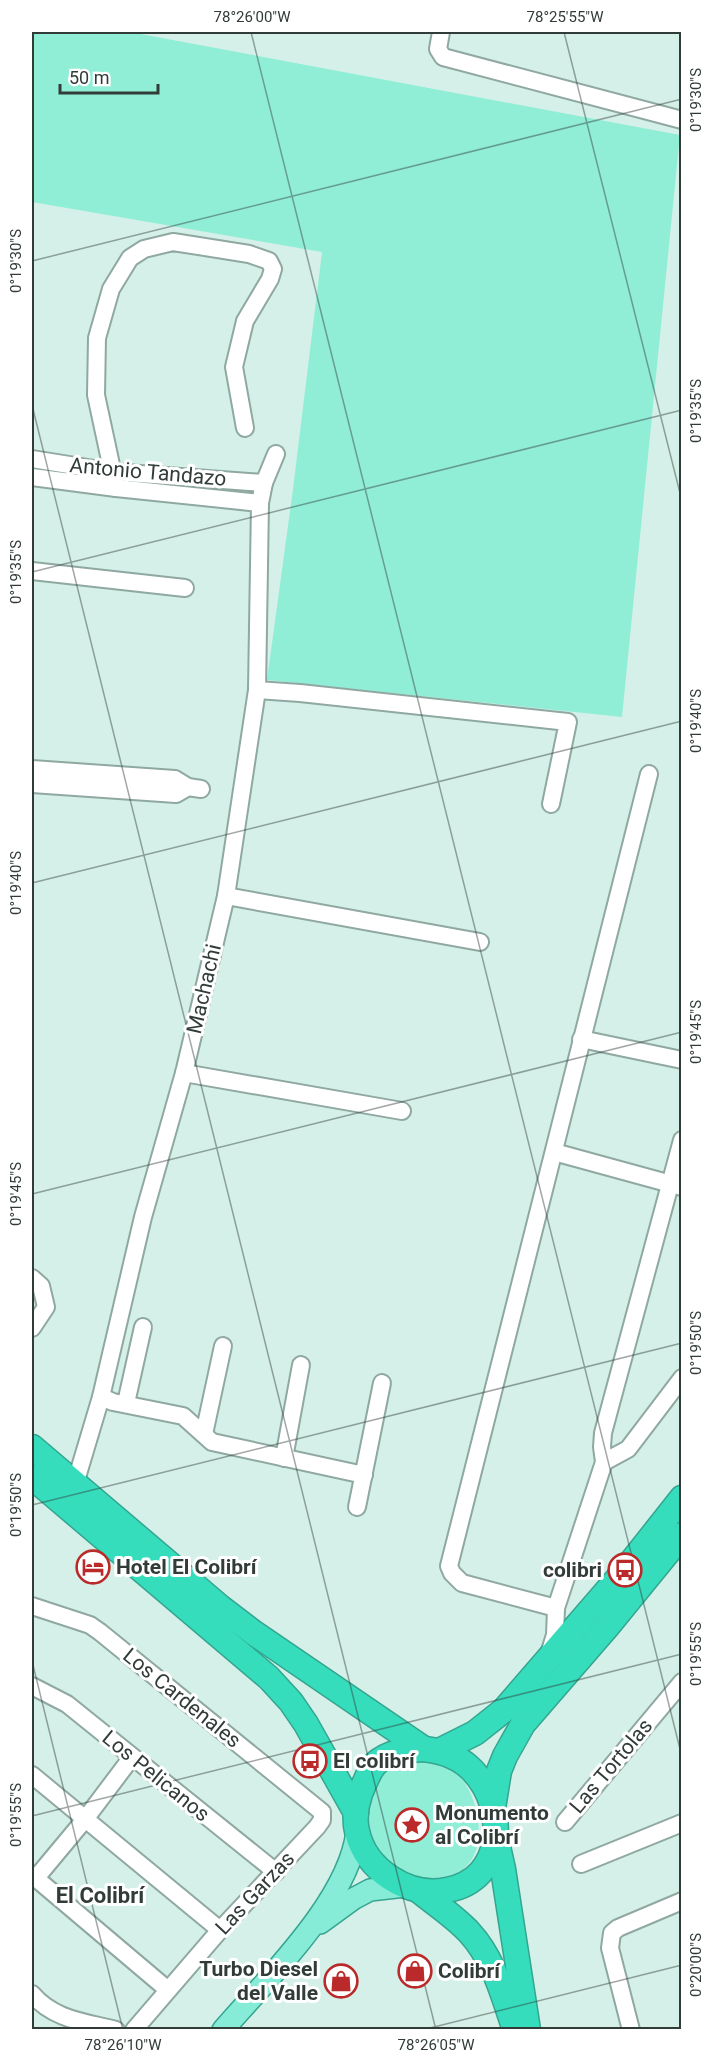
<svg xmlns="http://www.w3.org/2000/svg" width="713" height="2061" viewBox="0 0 713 2061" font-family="Roboto,sans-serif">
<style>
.green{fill:#90eed7}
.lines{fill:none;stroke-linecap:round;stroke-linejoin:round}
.minor-casing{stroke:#8fa8a1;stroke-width:20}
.major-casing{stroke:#34a58f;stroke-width:24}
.highway-casing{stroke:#34a58f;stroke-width:27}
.minor{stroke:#fff;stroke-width:16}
.major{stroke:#86ebd7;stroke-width:21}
.highway{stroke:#35ddbd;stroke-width:24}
.ticks{fill:none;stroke:#313c39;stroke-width:1.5;stroke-opacity:0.45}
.labels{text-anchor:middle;stroke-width:6;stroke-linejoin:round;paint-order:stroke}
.street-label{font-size:21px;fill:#313c39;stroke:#fff}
.poi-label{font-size:21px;font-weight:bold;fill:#313c39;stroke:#fff;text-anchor:start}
.neighbourhood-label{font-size:22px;font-weight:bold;fill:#313c39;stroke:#fff}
.neatline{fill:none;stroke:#313c39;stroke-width:2}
.ticks-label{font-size:15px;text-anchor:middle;fill:#313c39}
</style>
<rect width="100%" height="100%" fill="#d5f0e8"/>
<g class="green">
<path d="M 32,32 L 130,32 L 680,135 L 622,717 L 267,680 L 293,489 L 322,252 L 32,202 Z"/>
<path d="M 430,1759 C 437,1762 445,1764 451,1768 C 476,1785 489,1840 469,1863 C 465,1867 460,1874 456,1876 C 452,1878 446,1878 442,1879 C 394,1890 350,1828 376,1786 C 380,1779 386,1768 394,1765 C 403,1760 420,1761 430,1759 Z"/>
</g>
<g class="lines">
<g class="minor-casing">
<g id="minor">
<path d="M 441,32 L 438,49 L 443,57 L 682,120"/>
<path d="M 32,459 L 113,472 L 264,483"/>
<path d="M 32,477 L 116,488 L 260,503"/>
<path d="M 116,488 L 96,395 L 97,338 L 111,289 L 130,258 L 144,249 L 173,242 L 249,254 L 269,261 L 273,269 L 270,279 L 245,321 L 234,367 L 245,428"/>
<path d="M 32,571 L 185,588"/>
<path d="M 257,690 L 300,693 L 568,722 L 551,804"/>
<path d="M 32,769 L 175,779 L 188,787 L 201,789"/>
<path d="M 32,784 L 176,794 L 188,787"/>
<path d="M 226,896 L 480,942"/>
<path d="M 581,1039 L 682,1060"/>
<path d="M 184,1073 L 402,1111"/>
<path d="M 554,1152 L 682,1187"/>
<path d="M 32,1278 L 41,1286 L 46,1307 L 32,1328"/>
<path d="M 101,1397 L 113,1402 L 183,1416 L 212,1442 L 364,1475"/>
<path d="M 126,1403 L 143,1327"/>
<path d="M 204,1434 L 223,1346"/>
<path d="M 284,1458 L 301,1365"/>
<path d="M 604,1462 L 628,1449 L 682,1378"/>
<path d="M 75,1484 L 101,1397 L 143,1217 L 184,1073 L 226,896 L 257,690 L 260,503 L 264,483 L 276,454"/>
<path d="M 357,1507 L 382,1383"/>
<path d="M 32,1606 L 90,1625 L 100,1632 L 322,1812 L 322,1820 L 317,1827 L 220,1930 L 134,2030"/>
<path d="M 556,1608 L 462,1583 L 452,1573 L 449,1566 L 649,774"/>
<path d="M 549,1654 L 555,1635 L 556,1608 L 604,1462 L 602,1447 L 603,1433 L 682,1140"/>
<path d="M 32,1686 L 67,1704 L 276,1872"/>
<path d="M 32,1775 L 220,1930"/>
<path d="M 565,1822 L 682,1682"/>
<path d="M 581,1864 L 682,1823"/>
<path d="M 32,1875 L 168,1990"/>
<path d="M 36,1878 L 86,1818 L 132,1757"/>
<path d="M 32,1994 C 54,2020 85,2022 116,2030"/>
<path d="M 631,2030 L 610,1948 L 612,1933 L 618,1928 L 682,1901"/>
</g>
</g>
<g class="major-casing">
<g id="major">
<path d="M 320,1923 L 353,1899 L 370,1890 L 405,1886"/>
<path d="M 223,2030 C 267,1979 350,1899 357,1831"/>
</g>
</g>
<g class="highway-casing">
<g id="highway">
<path d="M 32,1447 L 220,1607 L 254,1633 L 424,1749"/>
<path d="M 32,1477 L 269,1678 L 291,1702 L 306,1724 L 356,1813"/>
<path d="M 424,1749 C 442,1751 460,1757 473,1771 C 508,1808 505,1880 447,1890 C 409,1898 365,1870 357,1831 C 353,1815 358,1796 365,1782 C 369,1773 372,1765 380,1760 C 393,1751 409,1750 424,1749 Z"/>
<path d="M 439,1751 L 475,1733 L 504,1710 L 625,1570 L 682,1498"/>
<path d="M 493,1808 L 499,1771 L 505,1756 L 523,1724 L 607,1627 L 682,1535"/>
<path d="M 496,1838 L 503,1869 L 528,2030"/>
<path d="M 418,1890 C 434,1903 454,1916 469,1932 C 494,1959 503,1995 515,2030"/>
</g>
</g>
<use href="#minor" class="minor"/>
<use href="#major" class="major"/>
<use href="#highway" class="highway"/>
</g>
<path class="ticks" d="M 251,32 L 682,1757M 564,32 L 682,501M 32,261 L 682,99M 32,405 L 436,2030M 32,572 L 682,410M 32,883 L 682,721M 32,1194 L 682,1032M 32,1505 L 682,1343M 32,1661 L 123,2030M 32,1816 L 682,1654M 422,2030 L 682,1965"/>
<defs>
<g id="hotel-ring" transform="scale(1.725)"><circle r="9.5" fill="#fff" stroke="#ba2a2a" stroke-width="1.5"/><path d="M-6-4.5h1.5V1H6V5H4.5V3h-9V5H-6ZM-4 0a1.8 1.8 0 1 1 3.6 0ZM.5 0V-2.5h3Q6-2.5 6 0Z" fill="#ba2a2a"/></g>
<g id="bus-ring" transform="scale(1.725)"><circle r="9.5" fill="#fff" stroke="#ba2a2a" stroke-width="1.5"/><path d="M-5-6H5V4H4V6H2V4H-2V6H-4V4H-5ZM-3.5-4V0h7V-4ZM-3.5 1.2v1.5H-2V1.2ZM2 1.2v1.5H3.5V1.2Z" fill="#ba2a2a"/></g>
<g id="sight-ring" transform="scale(1.725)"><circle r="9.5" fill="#fff" stroke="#ba2a2a" stroke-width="1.5"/><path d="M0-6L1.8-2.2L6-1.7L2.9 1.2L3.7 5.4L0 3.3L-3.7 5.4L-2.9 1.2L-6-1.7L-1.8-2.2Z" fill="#ba2a2a"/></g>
<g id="shop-ring" transform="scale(1.725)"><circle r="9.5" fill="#fff" stroke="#ba2a2a" stroke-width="1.5"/><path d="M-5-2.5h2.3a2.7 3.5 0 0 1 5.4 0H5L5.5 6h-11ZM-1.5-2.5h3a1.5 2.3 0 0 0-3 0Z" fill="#ba2a2a"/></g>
</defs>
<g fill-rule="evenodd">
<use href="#hotel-ring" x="93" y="1567"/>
<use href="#bus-ring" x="625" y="1570"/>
<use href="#bus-ring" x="310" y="1761"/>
<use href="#sight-ring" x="412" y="1825"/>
<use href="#shop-ring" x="415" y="1971"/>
<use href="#shop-ring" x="341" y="1981"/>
</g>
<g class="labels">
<g class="street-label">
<text transform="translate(148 472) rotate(5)" y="7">Antonio Tandazo</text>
<text transform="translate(204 989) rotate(-77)" y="7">Machachi</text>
<text transform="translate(182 1698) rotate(39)" y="7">Los Cardenales</text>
<text transform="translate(611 1766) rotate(-50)" y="7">Las Tortolas</text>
<text transform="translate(156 1776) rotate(39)" y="7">Los Pelicanos</text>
<text transform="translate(255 1893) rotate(-47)" y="7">Las Garzas</text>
</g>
<g class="poi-label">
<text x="116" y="1574">Hotel El Colibrí</text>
<text x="602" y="1577" text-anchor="end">colibri</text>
<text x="333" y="1768">El colibrí</text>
<text x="435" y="1820">Monumento<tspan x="435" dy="24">al Colibrí</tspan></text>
<text x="318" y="1976" text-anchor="end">Turbo Diesel<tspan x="318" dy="24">del Valle</tspan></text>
<text x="438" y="1978">Colibrí</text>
</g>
<g class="neighbourhood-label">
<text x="100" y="1903">El Colibrí</text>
</g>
</g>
<rect width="713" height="2061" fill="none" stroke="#ffffff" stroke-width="66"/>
<path d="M60 84v9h98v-9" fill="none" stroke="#313c39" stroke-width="3"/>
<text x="69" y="84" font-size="18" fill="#313c39" stroke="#ffffff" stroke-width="4.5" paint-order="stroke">50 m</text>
<rect x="33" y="33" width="647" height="1995" class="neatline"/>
<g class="ticks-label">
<text x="252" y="22">78°26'00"W</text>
<text x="565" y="22">78°25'55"W</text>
<text transform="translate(696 100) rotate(-90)" y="5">0°19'30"S</text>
<text transform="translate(16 261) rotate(-90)" y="5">0°19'30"S</text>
<text transform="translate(696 411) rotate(-90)" y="5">0°19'35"S</text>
<text transform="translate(16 572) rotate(-90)" y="5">0°19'35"S</text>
<text transform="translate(696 721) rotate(-90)" y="5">0°19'40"S</text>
<text transform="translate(16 883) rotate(-90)" y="5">0°19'40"S</text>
<text transform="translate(696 1032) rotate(-90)" y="5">0°19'45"S</text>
<text transform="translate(16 1194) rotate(-90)" y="5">0°19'45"S</text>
<text transform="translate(696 1343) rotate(-90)" y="5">0°19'50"S</text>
<text transform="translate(16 1505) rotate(-90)" y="5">0°19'50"S</text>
<text transform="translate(696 1654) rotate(-90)" y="5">0°19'55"S</text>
<text transform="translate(16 1815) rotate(-90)" y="5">0°19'55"S</text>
<text transform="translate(696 1965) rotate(-90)" y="5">0°20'00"S</text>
<text x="123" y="2050">78°26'10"W</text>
<text x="436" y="2050">78°26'05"W</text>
</g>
</svg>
